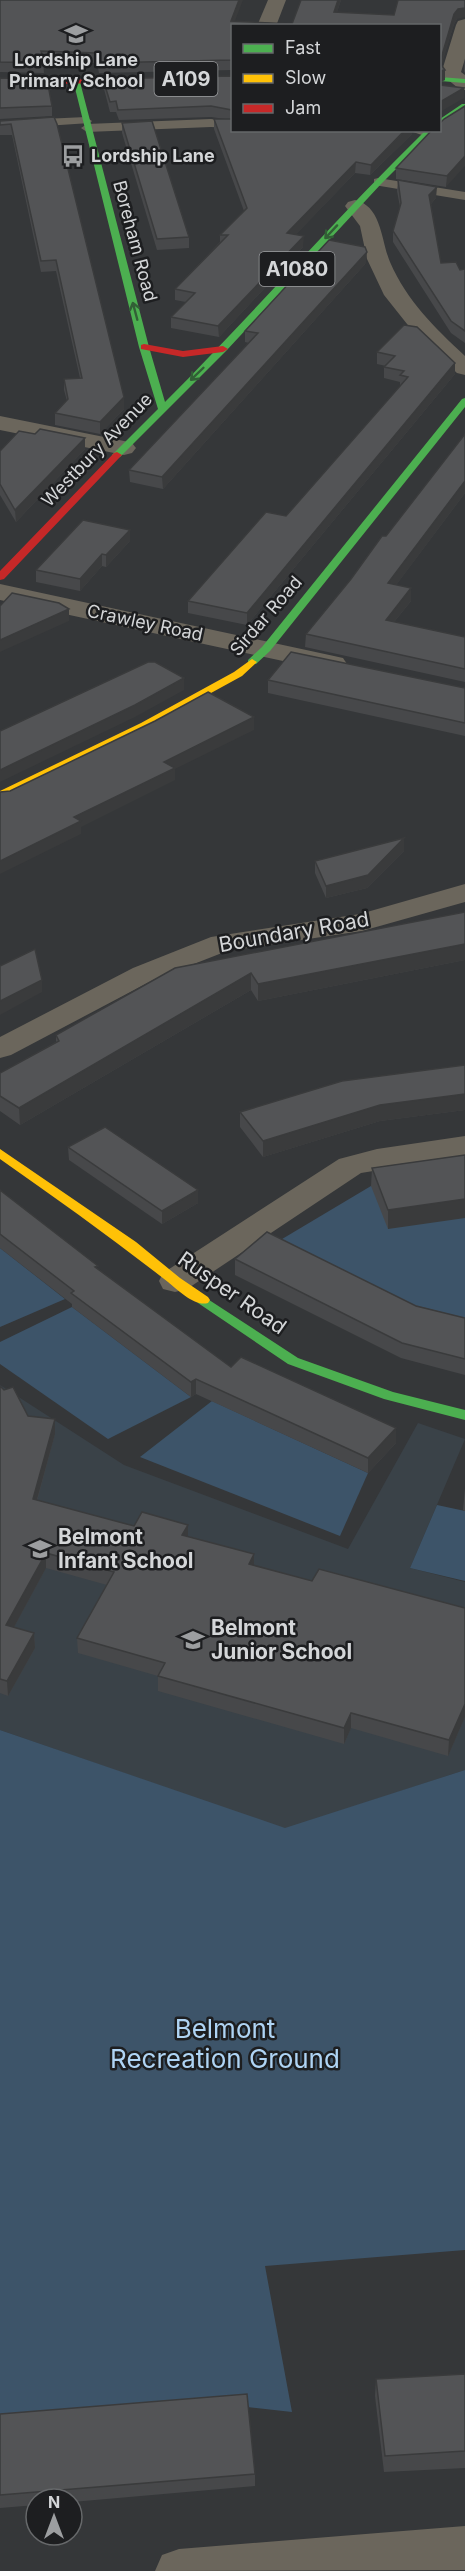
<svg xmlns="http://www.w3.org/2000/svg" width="465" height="2571" viewBox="0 0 465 2571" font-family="Inter,sans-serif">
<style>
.built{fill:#3a4248}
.green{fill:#3d5469}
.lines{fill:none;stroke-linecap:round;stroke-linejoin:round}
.lane{fill:#6b665c;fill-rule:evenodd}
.street{fill:#6b665c;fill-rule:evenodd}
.fast{fill:#4caf50;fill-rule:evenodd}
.slow{fill:#ffc107;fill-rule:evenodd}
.jam{fill:#c62828;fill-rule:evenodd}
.wall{fill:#47484a}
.shaded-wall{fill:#3a3b3c}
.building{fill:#535456;stroke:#3a3b3c;stroke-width:1.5}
.oneway{stroke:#325f36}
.labels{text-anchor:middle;stroke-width:5;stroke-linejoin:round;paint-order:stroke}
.far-poi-label{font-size:18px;font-weight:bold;fill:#d4d6d8;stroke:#1d1e20}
.far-street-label{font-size:18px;fill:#d4d6d8;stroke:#1d1e20}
.shield{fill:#1d1e20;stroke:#9d9fa1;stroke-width:1.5}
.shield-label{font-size:20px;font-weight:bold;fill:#d4d6d8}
.street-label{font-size:21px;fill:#d4d6d8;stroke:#1d1e20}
.poi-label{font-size:21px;font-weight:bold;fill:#d4d6d8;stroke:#1d1e20;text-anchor:start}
.near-park-label{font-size:26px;fill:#afd4f4;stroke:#1d1e20}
</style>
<rect width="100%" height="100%" fill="#353739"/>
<path class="built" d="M 0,1385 L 124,1465 L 348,1549 L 418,1423 L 465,1439 L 410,1568 L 465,1582 L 465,1770 L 285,1829 L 0,1730 Z"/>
<g class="green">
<path d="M 371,1186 L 465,1205 L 465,1334 L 267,1248 Z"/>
<path d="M 0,1248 L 65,1299 L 0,1327 Z"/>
<path d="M 72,1307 L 191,1397 L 108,1439 L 0,1364 L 0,1342 Z"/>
<path d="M 212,1401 L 368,1473 L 340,1536 L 140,1457 Z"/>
<path d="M 437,1505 L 465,1511 L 465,1581 L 410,1568 Z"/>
<path d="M 0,1730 L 285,1828 L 465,1770 L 465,2250 L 265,2266 L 292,2412 L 247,2407 L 0,2427 Z"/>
</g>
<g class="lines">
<g class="lane">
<path d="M 86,117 L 92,121 L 90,123 L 0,129 L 0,121 Z"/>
<path d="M 211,119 L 232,122 L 232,128 L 211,127 L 87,132 L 81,128 L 87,124 Z"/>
<path d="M 407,130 L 432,130 L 434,133 L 428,137 Z"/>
<path d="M 378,178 L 465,192 L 465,200 L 374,185 L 374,179 Z"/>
</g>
<g class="street">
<path d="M 268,0 L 286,0 L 276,26 L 257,26 Z"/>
<path d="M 465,19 L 465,59 L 461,72 L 465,75 L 465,90 L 458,88 L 441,74 L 456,25 L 458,21 Z"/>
<path d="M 355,200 C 382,206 381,241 390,262 C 407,301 434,327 465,356 L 465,375 L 457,373 L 415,334 L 384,295 L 367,259 L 360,226 L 345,206 L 348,202 Z"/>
<path d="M 0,416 L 124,441 L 132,443 L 136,448 L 132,453 L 124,455 L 0,430 Z"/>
<path d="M 0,584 L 334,656 L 343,658 L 347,664 L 343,670 L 334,672 L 0,600 Z"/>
<path d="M 465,884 L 465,902 L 362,931 L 227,951 L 153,980 L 11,1055 L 0,1058 L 0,1037 L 133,968 L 211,937 L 360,914 Z"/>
<path d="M 465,1136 L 465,1156 L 361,1173 L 187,1289 L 175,1292 L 163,1289 L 159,1281 L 163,1273 L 339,1159 L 377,1149 Z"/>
<path d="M 465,2526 L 465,2570 L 155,2571 L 162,2555 L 179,2549 Z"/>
</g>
<g class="fast">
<path d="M 440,77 L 465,79 L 465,83 L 440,81 Z"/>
<path d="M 73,80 L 80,82 L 149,347 L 165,402 C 254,313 336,218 426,130 L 435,130 L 381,184 L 226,351 L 120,457 L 117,458 L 112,455 L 158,409 L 139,347 Z"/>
<path d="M 462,104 L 465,104 L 465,110 L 440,124 L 440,119 Z"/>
<path d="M 465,398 L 465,407 L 270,651 L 256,664 L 248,664 L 248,660 L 262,647 L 462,399 Z"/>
<path d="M 203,1296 L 298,1358 L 393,1392 L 465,1410 L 465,1420 L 384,1399 L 288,1364 L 198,1303 L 196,1300 Z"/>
</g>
<g class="slow">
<path d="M 252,659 L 257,662 L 242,676 L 149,727 L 0,798 L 0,791 L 141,723 L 234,672 Z"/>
<path d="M 0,1149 L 136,1242 L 180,1278 L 208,1297 L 210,1300 L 208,1303 C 195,1307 178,1290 168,1282 C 113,1239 57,1199 0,1159 Z"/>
</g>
<g class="jam">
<path d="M 232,76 L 232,80 L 55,84 L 0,82 L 0,78 L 55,80 Z"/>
<path d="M 144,344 L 183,351 L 223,346 L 228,349 L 223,352 L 183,357 L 141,349 L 141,345 Z"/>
<path d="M 117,452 L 122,455 L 120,457 L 4,579 L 0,580 L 0,571 L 114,453 Z"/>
</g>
</g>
<g class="wall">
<path d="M 0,0 L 234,21 L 292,24 L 301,0 L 341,0 L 337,12 L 457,19 L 454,24 L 441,65 L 445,80 L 440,82 L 440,26 L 232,26 L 232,70 L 99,73 L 97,63 L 43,61 L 44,73 L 0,72 Z"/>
<path d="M 465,58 L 465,73 L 464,71 Z"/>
<path d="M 232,76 L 232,130 L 412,134 L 370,175 L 355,173 L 296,234 L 303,247 L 219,337 L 171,328 L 171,317 L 186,302 L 175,300 L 175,289 L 220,242 L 220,235 L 244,211 L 214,129 L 214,119 L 225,119 L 211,117 L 119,120 L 116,112 L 110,112 L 104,89 L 103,79 Z"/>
<path d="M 0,78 L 52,106 L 52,116 L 0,119 Z"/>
<path d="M 465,106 L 446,187 L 396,179 L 396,168 Z"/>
<path d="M 54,117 L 124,409 L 100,434 L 55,425 L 55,413 L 67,401 L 64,390 L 64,379 L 80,378 L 56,271 L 41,272 L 12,135 L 0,135 L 0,121 Z"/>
<path d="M 122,123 L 189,237 L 189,248 L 157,250 L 122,133 Z"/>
<path d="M 398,180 L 436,198 L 431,204 L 441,263 L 460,270 L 465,269 L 465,343 L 451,333 L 393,242 L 393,231 L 400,207 L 397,191 Z"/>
<path d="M 366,263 L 163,489 L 130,482 L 129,470 L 249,343 L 245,342 L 245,331 Z"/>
<path d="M 404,325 L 455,374 L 247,625 L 188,613 L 188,601 L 286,516 L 400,386 L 400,382 L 384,378 L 384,367 L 386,366 L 377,364 L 377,352 Z"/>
<path d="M 465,434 L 465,493 L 396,585 L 411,588 L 411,601 L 394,622 L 465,637 L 465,682 L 305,647 L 306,634 L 386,536 Z"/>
<path d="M 85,449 L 16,522 L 0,495 L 0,451 Z"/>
<path d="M 130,541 L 106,567 L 102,566 L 80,591 L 36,582 L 36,570 Z"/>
<path d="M 268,680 L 465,688 L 465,736 L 268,693 Z"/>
<path d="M 404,838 L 404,851 L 367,888 L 326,898 L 315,873 L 315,861 Z"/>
<path d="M 465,912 L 465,960 L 258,1001 L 251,990 L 20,1125 L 0,1111 L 0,1073 L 56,1042 L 56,1035 L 175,968 Z"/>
<path d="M 465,1065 L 465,1110 L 380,1121 L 263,1157 L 240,1127 L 240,1112 Z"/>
<path d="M 68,1147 L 198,1190 L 198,1203 L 162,1224 L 69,1160 Z"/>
<path d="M 465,1155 L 388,1229 L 371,1186 L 372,1168 Z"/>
<path d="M 0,1190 L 98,1269 L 231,1367 L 396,1443 L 368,1473 L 196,1394 L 191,1397 L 72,1307 L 72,1304 L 0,1248 Z"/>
<path d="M 235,1259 L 465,1318 L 465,1375 L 401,1358 L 235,1275 Z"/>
<path d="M 0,1386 L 28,1416 L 55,1434 L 37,1501 L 134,1526 L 188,1536 L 254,1554 L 254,1565 L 312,1581 L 465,1608 L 465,1717 L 448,1756 L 351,1728 L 344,1744 L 158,1691 L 158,1676 L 78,1653 L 77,1638 L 107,1585 L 46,1568 L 14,1627 L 34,1633 L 35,1648 L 8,1696 L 0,1693 Z"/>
<path d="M 465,1488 L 465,1511 L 463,1510 Z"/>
<path d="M 465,2374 L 465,2468 L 384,2472 L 375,2396 L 376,2379 Z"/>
<path d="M 0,2414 L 255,2474 L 255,2486 L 72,2502 L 72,2499 L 36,2499 L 36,2505 L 0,2508 Z"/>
</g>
<g class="shaded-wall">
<path d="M 239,0 L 243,0 L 233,26 L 231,21 Z"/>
<path d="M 338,0 L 341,0 L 334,22 L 334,12 Z"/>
<path d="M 465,8 L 465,17 L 457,19 L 454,24 L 440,71 L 440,62 L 454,14 L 458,9 Z"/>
<path d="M 445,70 L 445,80 L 440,82 L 440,71 Z"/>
<path d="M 464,88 L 464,98 L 440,112 L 440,102 Z"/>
<path d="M 412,130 L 412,134 L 370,175 L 371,165 L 405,131 Z"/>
<path d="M 465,156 L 465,166 L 446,187 L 447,176 Z"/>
<path d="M 356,162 L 355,173 L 287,244 L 287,233 Z"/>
<path d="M 437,187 L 436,198 L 429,206 L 429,195 Z"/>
<path d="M 304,236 L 303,247 L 219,337 L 218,326 Z"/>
<path d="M 367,252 L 366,263 L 163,489 L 162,477 Z"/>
<path d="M 455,363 L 455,374 L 247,625 L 247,613 Z"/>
<path d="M 124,397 L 124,409 L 100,434 L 100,422 Z"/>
<path d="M 85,438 L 85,449 L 16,522 L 15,510 Z"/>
<path d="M 465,481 L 465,493 L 388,596 L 388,583 Z"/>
<path d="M 130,530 L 130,541 L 106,567 L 106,555 Z"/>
<path d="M 102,554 L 102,566 L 80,591 L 80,579 Z"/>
<path d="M 411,588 L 411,601 L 385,633 L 386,620 Z"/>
<path d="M 69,609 L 69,621 L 0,652 L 0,640 Z"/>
<path d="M 184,678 L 184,690 L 135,717 L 0,782 L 0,770 Z"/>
<path d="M 254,717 L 254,730 L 175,769 L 175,780 L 81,827 L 81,834 L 0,874 L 0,861 L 74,817 L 164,762 Z"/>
<path d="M 404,838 L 404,851 L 367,888 L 326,898 L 326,886 Z"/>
<path d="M 465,944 L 465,960 L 258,1001 L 258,984 Z"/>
<path d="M 251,973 L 251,990 L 20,1125 L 19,1108 Z"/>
<path d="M 42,980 L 42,992 L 0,1015 L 0,1001 Z"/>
<path d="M 465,1094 L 465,1110 L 380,1121 L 263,1157 L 263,1141 L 380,1105 Z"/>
<path d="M 198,1190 L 198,1203 L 162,1224 L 162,1211 Z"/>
<path d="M 465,1199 L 465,1218 L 388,1229 L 388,1210 Z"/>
<path d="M 196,1379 L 196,1394 L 191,1397 L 191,1382 Z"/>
<path d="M 55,1419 L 55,1434 L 33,1514 L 33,1499 Z"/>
<path d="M 396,1428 L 396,1443 L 368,1473 L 368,1458 Z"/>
<path d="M 188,1525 L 188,1540 L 182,1535 Z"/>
<path d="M 46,1553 L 46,1568 L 7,1640 L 6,1625 Z"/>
<path d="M 254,1554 L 254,1569 L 249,1564 Z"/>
<path d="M 34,1633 L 35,1648 L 8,1696 L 7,1681 Z"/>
<path d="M 465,1704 L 465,1717 L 448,1756 L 449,1740 Z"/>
<path d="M 351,1713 L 351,1728 L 344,1744 L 344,1728 Z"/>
</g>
<g class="building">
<path d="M 0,0 L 239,0 L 231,21 L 292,24 L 301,0 L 338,0 L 334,12 L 394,15 L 398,0 L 465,0 L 465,8 L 458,9 L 454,14 L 440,62 L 440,26 L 232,26 L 232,60 L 99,63 L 96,53 L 41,51 L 44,63 L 0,62 Z"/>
<path d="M 440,63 L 445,70 L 440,71 Z"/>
<path d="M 232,76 L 232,110 L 211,106 L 118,110 L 116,101 L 110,102 L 103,79 Z"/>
<path d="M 0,78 L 47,79 L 52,106 L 0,108 Z"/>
<path d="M 440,85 L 464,88 L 440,102 Z"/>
<path d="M 465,106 L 465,156 L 447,176 L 396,168 L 432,130 L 440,130 L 440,123 L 444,119 Z"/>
<path d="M 54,117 L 57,124 L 124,397 L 100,422 L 55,413 L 68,399 L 64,379 L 82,378 L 56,260 L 41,261 L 11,124 L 0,125 L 0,121 Z"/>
<path d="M 214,119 L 232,119 L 232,130 L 405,130 L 371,165 L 356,162 L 287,233 L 304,236 L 218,326 L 171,317 L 195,293 L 175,289 L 228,235 L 220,235 L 247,208 Z"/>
<path d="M 152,121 L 189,237 L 157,239 L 122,123 Z"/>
<path d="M 398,180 L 437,187 L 429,195 L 441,263 L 456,262 L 460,270 L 465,269 L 465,331 L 451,321 L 393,231 L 401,203 Z"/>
<path d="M 329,240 L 365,247 L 367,252 L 162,477 L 129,470 L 258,333 L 245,331 Z"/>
<path d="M 404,325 L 417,327 L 455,363 L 247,613 L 188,601 L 266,512 L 286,516 L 408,377 L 400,375 L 404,371 L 384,367 L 395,356 L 377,352 Z"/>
<path d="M 40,429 L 85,438 L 15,510 L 0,484 L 0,451 L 19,431 L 35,434 Z"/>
<path d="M 465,434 L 465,481 L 388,583 L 411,588 L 386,620 L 465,637 L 465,669 L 306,634 L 351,579 L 382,536 L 386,536 Z"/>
<path d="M 83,520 L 130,530 L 106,555 L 102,554 L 80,579 L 36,570 Z"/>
<path d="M 12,593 L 59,603 L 69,609 L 0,640 L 0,606 Z"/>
<path d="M 291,652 L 465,688 L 465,723 L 268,680 Z"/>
<path d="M 148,662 L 155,662 L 184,678 L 135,705 L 0,770 L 0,731 Z"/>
<path d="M 208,692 L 254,717 L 164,762 L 175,768 L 74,817 L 81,821 L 0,861 L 0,792 L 10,791 L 155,721 Z"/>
<path d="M 404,838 L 368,875 L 326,886 L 315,861 Z"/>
<path d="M 465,912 L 465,944 L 258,984 L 251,973 L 19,1108 L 0,1096 L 0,1073 L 59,1041 L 56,1035 L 175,968 Z"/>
<path d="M 35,949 L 42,980 L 0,1001 L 0,966 Z"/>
<path d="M 465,1065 L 465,1094 L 380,1105 L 263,1141 L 240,1112 L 342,1081 Z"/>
<path d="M 105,1127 L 198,1190 L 162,1211 L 68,1147 Z"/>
<path d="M 465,1155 L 465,1199 L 388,1210 L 372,1168 Z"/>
<path d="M 0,1190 L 98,1266 L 95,1267 L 231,1367 L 241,1357 L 396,1428 L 368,1458 L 196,1379 L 191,1382 L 71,1293 L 74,1291 L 0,1234 Z"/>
<path d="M 267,1232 L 416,1306 L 465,1318 L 465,1359 L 402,1343 L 235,1259 Z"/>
<path d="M 0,1386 L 4,1390 L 13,1387 L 28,1416 L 55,1419 L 33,1499 L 134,1526 L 142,1512 L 188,1525 L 182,1535 L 254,1554 L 249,1564 L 312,1581 L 319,1569 L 465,1608 L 465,1704 L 449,1740 L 351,1713 L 344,1728 L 158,1676 L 165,1663 L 77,1638 L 114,1572 L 46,1553 L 6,1625 L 34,1633 L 7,1681 L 0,1679 Z"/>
<path d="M 465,2374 L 465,2451 L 385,2456 L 376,2379 Z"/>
<path d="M 247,2394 L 255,2474 L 0,2495 L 0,2414 Z"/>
</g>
<defs><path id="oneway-shaft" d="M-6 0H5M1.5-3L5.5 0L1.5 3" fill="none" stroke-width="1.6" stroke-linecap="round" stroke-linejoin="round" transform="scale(1.5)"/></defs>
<g class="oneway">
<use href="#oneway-shaft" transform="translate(331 232) rotate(133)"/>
<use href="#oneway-shaft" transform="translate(135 311) rotate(-105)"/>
<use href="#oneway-shaft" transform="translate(197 374) rotate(136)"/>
</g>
<defs>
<g id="school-bare" transform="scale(1.8)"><path d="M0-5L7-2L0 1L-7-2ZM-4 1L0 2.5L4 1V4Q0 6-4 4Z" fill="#9c9ea0" stroke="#1d1e20" stroke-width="2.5" paint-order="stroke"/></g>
<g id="bus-bare" transform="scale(1.8)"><path d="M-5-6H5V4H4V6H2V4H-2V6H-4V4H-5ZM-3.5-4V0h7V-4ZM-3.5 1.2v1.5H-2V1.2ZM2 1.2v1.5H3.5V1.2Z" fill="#9c9ea0" stroke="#1d1e20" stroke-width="2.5" paint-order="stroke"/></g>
</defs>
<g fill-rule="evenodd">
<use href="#school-bare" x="76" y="34"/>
<use href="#bus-bare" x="73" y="156"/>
<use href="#school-bare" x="40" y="1549"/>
<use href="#school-bare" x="193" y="1640"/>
</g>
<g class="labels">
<g class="far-poi-label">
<text x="76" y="66">Lordship Lane<tspan x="76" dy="21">Primary School</tspan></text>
<text x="91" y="162" text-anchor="start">Lordship Lane</text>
</g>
<g class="far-street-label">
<text transform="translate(135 241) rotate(75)" y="6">Boreham Road</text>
<text transform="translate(97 450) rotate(-46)" y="6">Westbury Avenue</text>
<text transform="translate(266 616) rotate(-49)" y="6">Sirdar Road</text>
<text transform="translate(145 623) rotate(12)" y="6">Crawley Road</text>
</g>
<g class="shield">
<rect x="154.5" y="62" width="63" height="34" rx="4.5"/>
<rect x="259.5" y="252" width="75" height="34" rx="4.5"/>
</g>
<g class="shield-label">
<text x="186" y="86">A109</text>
<text x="297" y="276">A1080</text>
</g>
<g class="street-label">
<text transform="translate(294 932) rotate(-10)" y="7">Boundary Road</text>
<text transform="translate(232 1293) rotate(35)" y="7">Rusper Road</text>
</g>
<g class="poi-label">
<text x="58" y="1544">Belmont<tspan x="58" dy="24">Infant School</tspan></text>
<text x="211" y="1635">Belmont<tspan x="211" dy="24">Junior School</tspan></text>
</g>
<g class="near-park-label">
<text x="225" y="2038">Belmont<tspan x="225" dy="30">Recreation Ground</tspan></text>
</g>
</g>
<rect x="231" y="24" width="210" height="108" fill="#1d1e20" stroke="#66686a" stroke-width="1.5"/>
<rect x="243" y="44" width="30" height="9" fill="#4caf50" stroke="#66686a" stroke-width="1.5"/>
<text x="285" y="54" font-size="18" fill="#d4d6d8">Fast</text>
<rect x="243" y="74" width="30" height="9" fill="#ffc107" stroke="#66686a" stroke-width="1.5"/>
<text x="285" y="84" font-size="18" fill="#d4d6d8">Slow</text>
<rect x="243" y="104" width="30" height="9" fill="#c62828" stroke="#66686a" stroke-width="1.5"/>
<text x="285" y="114" font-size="18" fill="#d4d6d8">Jam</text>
<g transform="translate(54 2517)"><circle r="28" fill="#1d1e20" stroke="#66686a" stroke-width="1.5"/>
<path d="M0-4.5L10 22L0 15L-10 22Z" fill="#9c9ea0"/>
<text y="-9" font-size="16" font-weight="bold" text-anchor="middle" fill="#d4d6d8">N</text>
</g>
</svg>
